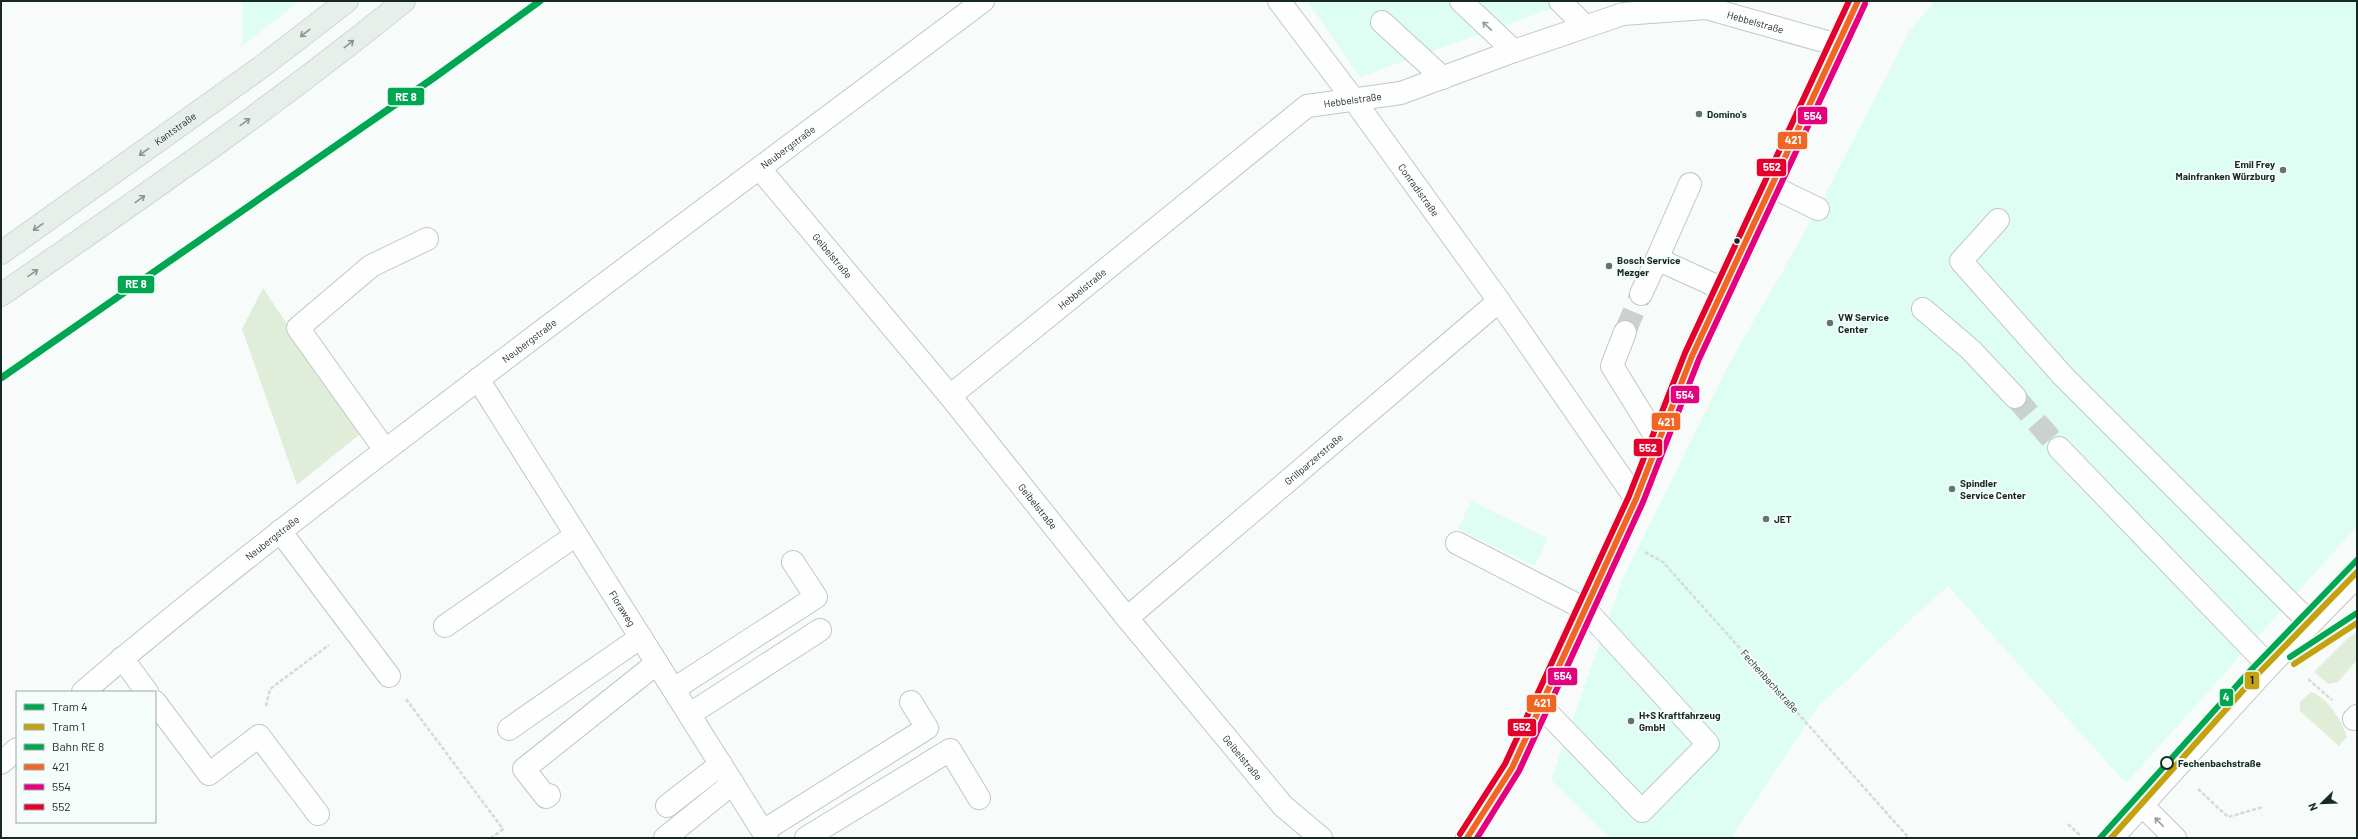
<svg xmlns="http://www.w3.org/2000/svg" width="2358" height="839" viewBox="0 0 2358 839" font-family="Barlow,sans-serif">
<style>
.built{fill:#defdf3}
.green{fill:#e0eed9}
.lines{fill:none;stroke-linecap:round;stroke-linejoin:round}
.minor-tunnel{stroke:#cad1ce;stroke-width:22;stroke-dasharray:22 11;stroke-linecap:butt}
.minor-casing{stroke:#bfc9c5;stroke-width:24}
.major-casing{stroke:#d2d7d5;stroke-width:24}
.path{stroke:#d8d9d9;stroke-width:2.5;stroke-dasharray:4 2;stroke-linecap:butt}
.minor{stroke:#fefefe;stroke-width:22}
.major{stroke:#e6efea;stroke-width:22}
.bus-1-casing{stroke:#f5fdfa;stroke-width:9}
.bus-2-casing{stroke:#f5fdfa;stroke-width:9}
.bus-3-casing{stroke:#f5fdfa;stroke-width:9}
.bus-1{stroke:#f26522;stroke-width:6}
.bus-2{stroke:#e5007d;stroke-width:6}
.bus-3{stroke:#e4002b;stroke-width:6}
.rail-1-casing{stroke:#f5fdfa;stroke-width:10}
.rail-1{stroke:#00a651;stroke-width:7}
.tram-1-casing{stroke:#f5fdfa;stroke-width:9}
.tram-2-casing{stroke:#f5fdfa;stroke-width:9}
.tram-1{stroke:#00a650;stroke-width:6}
.tram-2{stroke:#c3a10f;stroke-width:6}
.oneway{stroke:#969e9c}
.oneway2{stroke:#899691}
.poi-dot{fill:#66726f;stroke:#f5fdfa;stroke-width:1.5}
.bus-dot{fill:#182924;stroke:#f5fdfa;stroke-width:1.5}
.stop-dot{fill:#f5fdfa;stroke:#182924;stroke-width:2}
.labels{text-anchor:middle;stroke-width:4;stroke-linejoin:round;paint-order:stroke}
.street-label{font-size:10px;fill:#182924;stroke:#f5fdfa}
.poi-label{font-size:10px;font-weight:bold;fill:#182924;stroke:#f5fdfa;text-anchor:start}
.stop-label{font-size:10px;font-weight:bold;fill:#182924;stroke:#f5fdfa;text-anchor:start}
.line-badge{stroke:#f5fdfa;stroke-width:1.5}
.badge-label{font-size:11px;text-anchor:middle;font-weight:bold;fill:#fff}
.pale-badge-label{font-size:11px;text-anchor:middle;font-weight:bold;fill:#111}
</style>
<rect width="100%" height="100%" fill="#f7fbf9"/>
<g class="built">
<path d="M 242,1 L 300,1 L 242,46 Z"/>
<path d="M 1307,1 L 1572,1 L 1360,77 Z"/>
<path d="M 1935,1 L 2357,1 L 2357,526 L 2126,783 L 1948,586 L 1912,618 L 1842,685 L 1818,706 L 1731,838 L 1610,838 L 1551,780 L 1623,578 L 1728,366 L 1818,209 L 1909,32 Z"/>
<path d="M 1471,501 L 1548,538 L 1535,566 L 1458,529 Z"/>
</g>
<g class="green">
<path d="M 263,288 L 360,434 L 297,485 L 242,329 Z"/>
<path d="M 2357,632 L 2357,660 L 2338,682 L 2328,684 L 2314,672 L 2346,640 Z"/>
<path d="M 2311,692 C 2328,698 2342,721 2347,737 L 2339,746 L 2300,711 L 2300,702 Z"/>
</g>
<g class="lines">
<g class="minor-tunnel">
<path d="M 1625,332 L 1641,294"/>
<path d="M 2015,397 L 2059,448"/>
</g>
<g class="minor-casing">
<g id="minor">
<path id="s1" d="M 1279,1 L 1354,100 L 1499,301 L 1636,499"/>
<path d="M 1461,1 L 1514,51"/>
<path d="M 1560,1 L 1585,26"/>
<path d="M 1382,22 L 1443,78"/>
<path id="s2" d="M 760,169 L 950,396 L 1127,618 L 1283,806 L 1321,838"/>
<path d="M 1773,187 L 1818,209"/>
<path d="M 1998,220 L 1961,261 L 2062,375 L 2310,623"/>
<path d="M 1657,259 L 1690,184"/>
<path d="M 1641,294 L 1657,259 L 1723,289"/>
<path d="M 1923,309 L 1971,350 L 2015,397"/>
<path d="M 1625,332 L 1612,366 L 1659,442"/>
<path id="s3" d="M 478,379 L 767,838"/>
<path id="s4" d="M 950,396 L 1307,106 L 1401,93 L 1514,51 L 1623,14 L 1706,8 L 1838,45"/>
<path d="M 2059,448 L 2269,666"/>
<path d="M 385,450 L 298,328 L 371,266 L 427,239"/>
<path d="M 280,531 L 389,676"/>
<path d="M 1457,543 L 1585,609 L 1708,744 L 1642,811 L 1541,706"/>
<path id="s5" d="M 1127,618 L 1499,301"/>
<path d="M 445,626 L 576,535"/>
<path d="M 122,658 L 147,692"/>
<path d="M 674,689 L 816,597 L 793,562"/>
<path id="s6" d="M 83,692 C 187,603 295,519 404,436 C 595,289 790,146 983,1"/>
<path d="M 155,702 L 209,774 L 259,736 L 318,814"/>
<path d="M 690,714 L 820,630"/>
<path d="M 2354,719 L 2357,716"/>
<path d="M 509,729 L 641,637"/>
<path d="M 1,763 L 17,749"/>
<path d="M 549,795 L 546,797 L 524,769 L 657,663"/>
<path d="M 2142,805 L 2175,838"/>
<path d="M 667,806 L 721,764"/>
<path d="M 763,831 L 927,728 L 911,702"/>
<path d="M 665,838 L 733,783"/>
<path d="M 806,838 L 950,750 L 979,798"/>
<path d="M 1467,838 L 1512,768 L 1636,499 L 1692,356 L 1858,1"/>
<path d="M 2112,838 L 2269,666 L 2357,576"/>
</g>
</g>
<g class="major-casing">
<g id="major">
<path id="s7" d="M 1,253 L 264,65 L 347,1"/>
<path d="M 1,295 C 138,200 275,106 404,1"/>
</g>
</g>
<g class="path">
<path d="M 1645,552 L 1663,562 L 1909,838"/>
<path d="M 2308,679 L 2332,700"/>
<path d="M 406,699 L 503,829 L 491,838"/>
<path d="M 266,706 L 270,689 L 329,645"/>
<path d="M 2198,789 L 2228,817 L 2263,807"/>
<path d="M 2068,824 L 2081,836"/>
</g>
<use href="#minor" class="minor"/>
<use href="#major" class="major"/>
<g class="bus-1-casing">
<path id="bus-1" d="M 1467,838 L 1512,768 L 1636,499 L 1692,356 L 1858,1"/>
</g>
<g class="bus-2-casing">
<path id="bus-2" d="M 1477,838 L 1519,771 L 1643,502 L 1699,359 L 1865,4"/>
</g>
<g class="bus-3-casing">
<path id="bus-3" d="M 1460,834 L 1505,764 L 1629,496 L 1685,353 L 1849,1"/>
</g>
<use href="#bus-1" class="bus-1"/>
<use href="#bus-2" class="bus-2"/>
<use href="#bus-3" class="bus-3"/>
<g class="rail-1-casing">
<path id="rail-1" d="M 1,378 L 435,77 L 540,1"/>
</g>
<use href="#rail-1" class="rail-1"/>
<g class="tram-1-casing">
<g id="tram-1">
<path d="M 2290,657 L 2357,613"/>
<path d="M 2100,838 L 2249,672 L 2357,560"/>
</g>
</g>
<g class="tram-2-casing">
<g id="tram-2">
<path d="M 2294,664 L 2357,623"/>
<path d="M 2111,838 L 2255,677 L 2357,572"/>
</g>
</g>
<use href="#tram-1" class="tram-1"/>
<use href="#tram-2" class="tram-2"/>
</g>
<defs><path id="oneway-shaft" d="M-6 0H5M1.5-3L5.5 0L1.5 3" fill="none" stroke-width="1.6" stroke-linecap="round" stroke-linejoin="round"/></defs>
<g class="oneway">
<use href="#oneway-shaft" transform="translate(1487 26) rotate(-137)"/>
<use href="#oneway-shaft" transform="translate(2159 822) rotate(-134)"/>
</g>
<g class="oneway2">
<use href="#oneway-shaft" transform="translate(305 33) rotate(142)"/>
<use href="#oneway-shaft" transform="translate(349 44) rotate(-38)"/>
<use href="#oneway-shaft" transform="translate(245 122) rotate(-36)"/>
<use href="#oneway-shaft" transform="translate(144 152) rotate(144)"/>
<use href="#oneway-shaft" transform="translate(140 199) rotate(-36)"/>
<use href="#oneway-shaft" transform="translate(38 227) rotate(145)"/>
<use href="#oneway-shaft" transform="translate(33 273) rotate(-35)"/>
</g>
<g class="poi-dot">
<circle cx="1699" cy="114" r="4"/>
<circle cx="2283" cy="170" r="4"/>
<circle cx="1609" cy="266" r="4"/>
<circle cx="1830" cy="323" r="4"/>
<circle cx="1952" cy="489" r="4"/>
<circle cx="1766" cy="519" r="4"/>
<circle cx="1631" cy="721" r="4"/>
</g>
<circle class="bus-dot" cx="1737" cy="241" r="3.5"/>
<circle class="stop-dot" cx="2167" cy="763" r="6"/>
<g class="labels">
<g class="street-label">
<text dy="4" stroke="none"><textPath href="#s4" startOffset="925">Hebbelstraße</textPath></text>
<text dy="4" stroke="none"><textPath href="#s4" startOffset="506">Hebbelstraße</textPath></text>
<text dy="4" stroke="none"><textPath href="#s7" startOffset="214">Kantstraße</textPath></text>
<text dy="4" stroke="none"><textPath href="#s6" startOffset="891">Neubergstraße</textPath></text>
<text dy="4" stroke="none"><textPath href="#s1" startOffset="235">Conradistraße</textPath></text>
<text dy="4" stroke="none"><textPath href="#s2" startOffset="113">Geibelstraße</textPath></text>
<text dy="4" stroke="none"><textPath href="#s4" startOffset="170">Hebbelstraße</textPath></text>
<text dy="4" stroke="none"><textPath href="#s6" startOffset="568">Neubergstraße</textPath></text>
<text dy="4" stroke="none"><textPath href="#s5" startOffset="245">Grillparzerstraße</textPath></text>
<text dy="4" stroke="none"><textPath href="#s2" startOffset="437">Geibelstraße</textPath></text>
<text dy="4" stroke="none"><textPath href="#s6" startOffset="244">Neubergstraße</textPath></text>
<text dy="4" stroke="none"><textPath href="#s3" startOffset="271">Floraweg</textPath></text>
<text transform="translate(1770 681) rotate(48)" y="4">Fechenbachstraße</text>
<text dy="4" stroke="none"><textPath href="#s2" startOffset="761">Geibelstraße</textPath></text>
</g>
<g class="poi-label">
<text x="1707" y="118">Domino's</text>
<text x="2275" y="168" text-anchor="end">Emil Frey<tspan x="2275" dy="12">Mainfranken Würzburg</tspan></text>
<text x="1617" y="264">Bosch Service<tspan x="1617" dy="12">Mezger</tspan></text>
<text x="1838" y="321">VW Service<tspan x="1838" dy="12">Center</tspan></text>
<text x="1960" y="487">Spindler<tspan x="1960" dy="12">Service Center</tspan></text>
<text x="1774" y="523">JET</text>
<text x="1639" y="719">H+S Kraftfahrzeug<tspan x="1639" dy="12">GmbH</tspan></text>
</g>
<g class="stop-label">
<text x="2178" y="767">Fechenbachstraße</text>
</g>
</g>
<g class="line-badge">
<rect x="387" y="87" width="38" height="19" rx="4" fill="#00a651"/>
<rect x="1797" y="106" width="31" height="19" rx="4" fill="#e5007d"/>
<rect x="1777" y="131" width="31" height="19" rx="4" fill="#f26522"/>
<rect x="1756" y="158" width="31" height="19" rx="4" fill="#e4002b"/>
<rect x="117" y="275" width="38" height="19" rx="4" fill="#00a651"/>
<rect x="1670" y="385" width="30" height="19" rx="4" fill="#e5007d"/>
<rect x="1651" y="412" width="30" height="19" rx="4" fill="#f26522"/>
<rect x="1633" y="438" width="30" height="19" rx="4" fill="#e4002b"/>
<rect x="1547" y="667" width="31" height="19" rx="4" fill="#e5007d"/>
<rect x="2244" y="671" width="16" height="19" rx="4" fill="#c3a10f"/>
<rect x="2219" y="688" width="15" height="19" rx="4" fill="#00a650"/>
<rect x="1526" y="694" width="31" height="19" rx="4" fill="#f26522"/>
<rect x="1507" y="718" width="30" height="19" rx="4" fill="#e4002b"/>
</g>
<g class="badge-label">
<text x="406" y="101">RE 8</text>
<text x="1813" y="120">554</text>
<text x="1793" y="144">421</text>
<text x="1772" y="171">552</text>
<text x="136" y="288">RE 8</text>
<text x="1685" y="399">554</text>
<text x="1666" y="426">421</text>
<text x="1648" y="452">552</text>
<text x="1563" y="680">554</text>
<text x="2226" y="701">4</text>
<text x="1542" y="707">421</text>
<text x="1522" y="731">552</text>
</g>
<g class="pale-badge-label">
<text x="2252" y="684">1</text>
</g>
<rect width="2358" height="839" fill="none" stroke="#182924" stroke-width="4"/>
<rect x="16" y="691" width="140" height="132" fill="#f5fdfa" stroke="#9da8a4"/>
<rect x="24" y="704" width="20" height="6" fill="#00a650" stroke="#9da8a4"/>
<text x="52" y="711" font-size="12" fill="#182924">Tram 4</text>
<rect x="24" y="724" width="20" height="6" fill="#c3a10f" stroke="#9da8a4"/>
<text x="52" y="731" font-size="12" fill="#182924">Tram 1</text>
<rect x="24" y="744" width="20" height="6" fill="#00a651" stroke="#9da8a4"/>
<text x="52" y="751" font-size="12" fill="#182924">Bahn RE 8</text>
<rect x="24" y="764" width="20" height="6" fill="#f26522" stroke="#9da8a4"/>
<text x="52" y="771" font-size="12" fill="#182924">421</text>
<rect x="24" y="784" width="20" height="6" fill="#e5007d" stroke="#9da8a4"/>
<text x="52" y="791" font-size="12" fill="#182924">554</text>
<rect x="24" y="804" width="20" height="6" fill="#e4002b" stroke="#9da8a4"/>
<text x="52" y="811" font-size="12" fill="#182924">552</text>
<g transform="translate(2322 803) rotate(247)" stroke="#f5fdfa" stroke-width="3" paint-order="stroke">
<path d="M0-3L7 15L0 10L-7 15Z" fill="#182924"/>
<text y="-6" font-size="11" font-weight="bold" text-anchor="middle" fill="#182924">N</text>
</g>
</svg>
